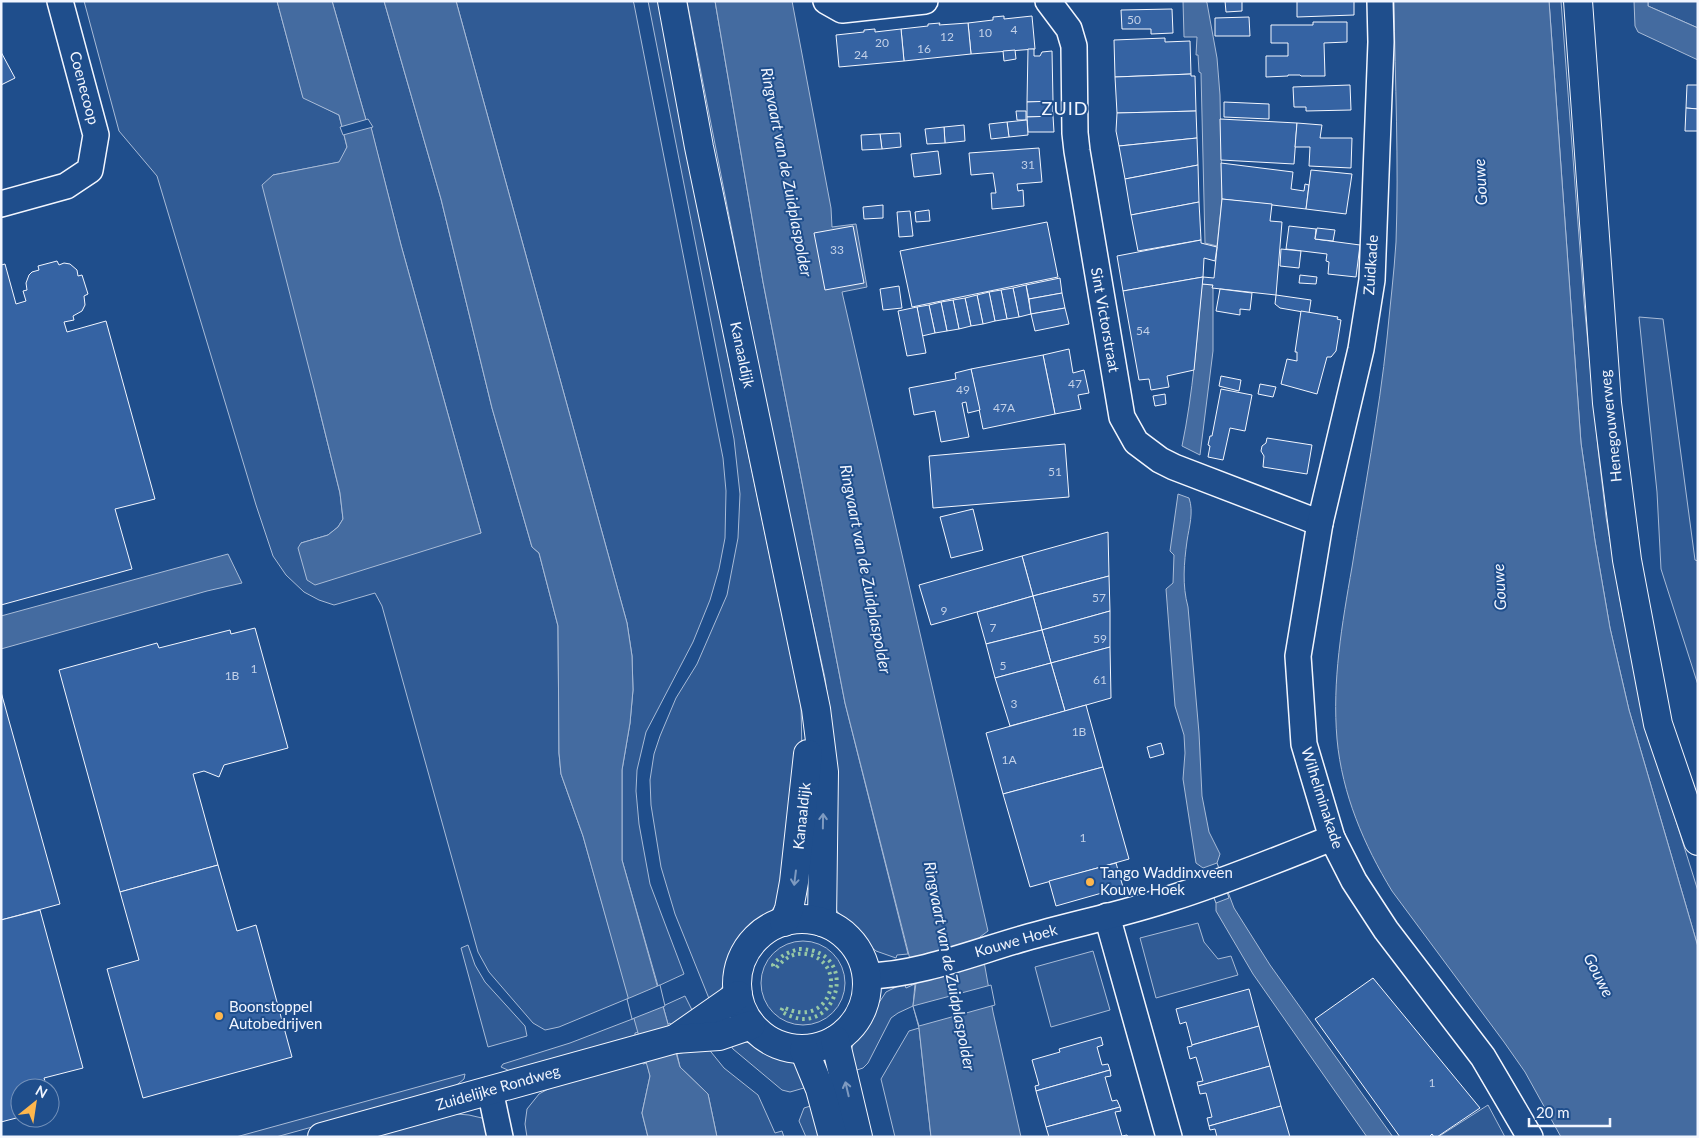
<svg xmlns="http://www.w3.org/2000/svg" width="1699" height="1138" viewBox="0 0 1699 1138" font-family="Lato,sans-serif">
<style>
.built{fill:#305b95;stroke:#a8bbd7}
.water{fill:#446ba0;stroke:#a8bbd7}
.pier{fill:#1f4e8c;stroke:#a8bbd7}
.building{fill:#3563a3;stroke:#f2f6ff}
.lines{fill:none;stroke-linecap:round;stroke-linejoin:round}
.minor-casing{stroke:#f2f6ff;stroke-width:28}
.secondary-casing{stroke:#f2f6ff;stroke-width:30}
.primary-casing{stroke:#f2f6ff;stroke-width:30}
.minor{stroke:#1f4e8c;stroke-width:25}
.secondary{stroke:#1f4e8c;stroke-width:28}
.primary{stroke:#1f4e8c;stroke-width:28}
.hedge{stroke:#97c8a6;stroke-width:4;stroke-dasharray:2.5 4;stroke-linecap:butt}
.oneway{stroke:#7e9ac0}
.poi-dot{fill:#ffb74d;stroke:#1f4e8c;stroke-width:2}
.labels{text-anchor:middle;stroke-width:4;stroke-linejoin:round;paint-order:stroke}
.number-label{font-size:12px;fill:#c3d1e8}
.street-label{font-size:15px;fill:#f2f6ff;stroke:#1f4e8c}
.poi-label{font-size:15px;fill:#f2f6ff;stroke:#1f4e8c;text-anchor:start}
.water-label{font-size:16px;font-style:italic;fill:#f2f6ff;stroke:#1f4e8c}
.quarter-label{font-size:18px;letter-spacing:1px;fill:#f2f6ff;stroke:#1f4e8c}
</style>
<rect width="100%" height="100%" fill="#1f4e8c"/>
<g class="built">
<path d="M 84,1 L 277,1 L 303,97 L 339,115 L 347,147 L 340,162 L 273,175 L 316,396 L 340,493 L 343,519 L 338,527 L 328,535 L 301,543 L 481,533 L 401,245 L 371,128 L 366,120 L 332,1 L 384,1 L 441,199 L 492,408 L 532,547 L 539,553 L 558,626 L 559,753 L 561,774 L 583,836 L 629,998 L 559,1027 L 545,1030 L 533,1023 L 489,972 L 478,952 L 382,606 L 375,593 L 334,605 L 319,600 L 304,592 L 286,575 L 273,556 L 256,505 L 157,176 L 119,131 Z"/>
<path d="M 456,1 L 633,1 L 634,4 L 723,458 L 726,491 L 725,538 L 719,569 L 710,600 L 693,642 L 646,732 L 637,770 L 636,791 L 639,824 L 650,884 L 684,974 L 658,986 L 622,860 L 622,770 L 630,723 L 633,690 L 632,656 L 627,623 Z"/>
<path d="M 648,1 L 659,1 L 730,366 L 801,705 L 802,753 L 777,903 L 770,913 L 742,939 L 730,960 L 726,981 L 721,989 L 710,1001 L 675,914 L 661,867 L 651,805 L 650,780 L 654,754 L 660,736 L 676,698 L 697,664 L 727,595 L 738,538 L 740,494 L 734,439 Z"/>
<path d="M 687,1 L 715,1 L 763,282 L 845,703 L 908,954 L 897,955 L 896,958 L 876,951 L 869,945 L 858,933 L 844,921 L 837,911 L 830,895 L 829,707 L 825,678 L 774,446 Z"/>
<path d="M 1549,1 L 1561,1 L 1584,302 L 1598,448 L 1606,517 L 1622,611 L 1635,670 L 1665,786 L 1698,891 L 1698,947 L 1629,710 L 1610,628 L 1595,541 L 1581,443 Z"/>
<path d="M 1648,1 L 1698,1 L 1698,28 L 1648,6 Z"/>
<path d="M 1639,317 L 1663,319 L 1695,560 L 1698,561 L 1698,685 L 1661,569 L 1657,492 Z"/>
<path d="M 1198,923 L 1204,942 L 1218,959 L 1231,956 L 1238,975 L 1156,998 L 1140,938 Z"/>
<circle cx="803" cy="983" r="42"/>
<path d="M 468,945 L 475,965 L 485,982 L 525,1026 L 527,1036 L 488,1047 L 461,948 Z"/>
<path d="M 1093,951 L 1110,1010 L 1051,1027 L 1035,967 Z"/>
<path d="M 904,983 L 906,988 L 915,984 L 913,1006 L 898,1013 L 891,1018 L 868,1063 L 863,1068 L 851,1072 L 851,1052 L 854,1041 L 886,992 Z"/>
<path d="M 685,996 L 693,1012 L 671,1025 L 670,1023 L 668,1024 L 663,1006 Z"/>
<path d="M 635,1018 L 639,1032 L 635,1033 L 635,1036 L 510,1071 L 501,1067 L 503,1064 L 570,1043 Z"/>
<path d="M 919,1028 L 931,1137 L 895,1137 L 881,1079 L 909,1031 Z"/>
<path d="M 742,1041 L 753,1044 L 791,1061 L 796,1065 L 811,1086 L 790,1092 L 782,1090 L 733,1049 L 729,1043 Z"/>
<path d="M 707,1047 L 724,1068 L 758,1095 L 775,1133 L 782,1131 L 784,1137 L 717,1137 L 708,1094 L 680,1067 L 677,1054 Z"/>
<path d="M 642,1061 L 643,1064 L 647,1063 L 650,1076 L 642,1113 L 648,1137 L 527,1137 L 525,1124 L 527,1109 L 539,1094 L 550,1088 Z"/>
<path d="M 465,1074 L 464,1079 L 453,1088 L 276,1137 L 236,1137 Z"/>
<path d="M 817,1104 L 823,1137 L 806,1137 L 799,1121 L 804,1108 Z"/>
<path d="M 1488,1105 L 1505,1137 L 1438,1137 Z"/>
<path d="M 457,1114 L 469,1115 L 482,1118 L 493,1131 L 495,1137 L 370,1137 Z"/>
</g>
<g class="water">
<path d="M 277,1 L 332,1 L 366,120 L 371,127 L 401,245 L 481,533 L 315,585 L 307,580 L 298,548 L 301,543 L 328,535 L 338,527 L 343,519 L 340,493 L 316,396 L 262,185 L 273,175 L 339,162 L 347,147 L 339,115 L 303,98 Z"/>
<path d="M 384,1 L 456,1 L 627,623 L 632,656 L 633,690 L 630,723 L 622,770 L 622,860 L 680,1067 L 708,1094 L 717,1137 L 648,1137 L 642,1113 L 650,1076 L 583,836 L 561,774 L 559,753 L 558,626 L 539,553 L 532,547 L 492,408 L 441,199 Z"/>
<path d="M 715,1 L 792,1 L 831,208 L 832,227 L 856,224 L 867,287 L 842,292 L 988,931 L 980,937 L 980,939 L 993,1012 L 1021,1137 L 931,1137 L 919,1028 L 913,1006 L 916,983 L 845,703 L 763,282 Z"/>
<path d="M 1183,1 L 1206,1 L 1207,3 L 1217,58 L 1220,95 L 1222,199 L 1217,246 L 1205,243 L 1201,73 L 1199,72 L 1198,55 L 1196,55 L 1197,37 L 1184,37 Z"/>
<path d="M 1394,1 L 1549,1 L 1581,443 L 1595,541 L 1610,628 L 1629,710 L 1698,947 L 1698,1137 L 1561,1137 L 1525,1072 L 1504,1042 L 1392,891 C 1364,845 1342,794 1337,739 C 1332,681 1342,624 1352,567 C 1364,491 1379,414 1387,338 C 1390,306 1394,274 1396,242 C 1399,162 1395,82 1394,1 Z"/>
<path d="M 1634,1 L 1648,1 L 1648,6 L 1698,28 L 1698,60 L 1638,32 L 1635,26 Z"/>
<path d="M 1202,284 L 1213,285 L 1213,351 L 1200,455 L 1182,446 C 1193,393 1197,338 1202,284 Z"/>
<path d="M 1178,494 L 1189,498 C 1194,512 1189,527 1187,541 C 1184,563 1182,585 1188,607 L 1199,733 L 1202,796 L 1209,832 L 1220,854 L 1217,863 L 1234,908 L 1270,965 L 1393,1137 L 1367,1137 L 1253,974 L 1216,911 L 1216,903 L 1203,868 L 1196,863 L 1183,779 L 1185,753 L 1184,735 L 1175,706 L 1166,589 L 1173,583 L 1174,555 L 1170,551 Z"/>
<path d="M 228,554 L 242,583 L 207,591 L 1,649 L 1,616 Z"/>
</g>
<g class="pier">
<path d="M 368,119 L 373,127 L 343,135 L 340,127 Z"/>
<path d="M 1217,863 L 1229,898 L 1216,903 L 1203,868 Z"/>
<path d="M 660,985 L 665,1006 L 632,1019 L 627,999 Z"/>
<path d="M 991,985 L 995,1005 L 919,1026 L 913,1006 Z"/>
</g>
<g class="building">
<path d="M 1225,1 L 1242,1 L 1242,11 L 1226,12 Z"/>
<path d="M 1297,1 L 1354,1 L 1354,15 L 1297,17 Z"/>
<path d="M 1172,9 L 1173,33 L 1151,34 L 1151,29 L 1122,29 L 1121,10 Z"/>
<path d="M 1004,16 L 1004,19 L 1032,16 L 1035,49 L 971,54 L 968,23 L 993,20 L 993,17 Z"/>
<path d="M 1249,17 L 1250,36 L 1215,36 L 1215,18 Z"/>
<path d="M 1313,22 L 1347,22 L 1347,42 L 1324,43 L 1325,76 L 1301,76 L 1300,75 L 1288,75 L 1288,76 L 1266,77 L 1266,56 L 1288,56 L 1288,43 L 1271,43 L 1271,25 L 1313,25 Z"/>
<path d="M 940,23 L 939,25 L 968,23 L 971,54 L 904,61 L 901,29 L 928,26 L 928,24 Z"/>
<path d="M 875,29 L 875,32 L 901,29 L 904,61 L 839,67 L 836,35 L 864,32 L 864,30 Z"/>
<path d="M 1165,38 L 1165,42 L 1190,41 L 1191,74 L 1115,77 L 1114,40 Z"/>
<path d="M 1028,49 L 1034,49 L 1034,56 L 1040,56 L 1042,52 L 1052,51 L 1053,101 L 1027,102 Z"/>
<path d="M 1015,50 L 1016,59 L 1004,61 L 1003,51 Z"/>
<path d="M 1,52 L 15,78 L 1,85 Z"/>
<path d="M 1191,74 L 1191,76 L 1195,76 L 1196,111 L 1117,113 L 1115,77 Z"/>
<path d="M 1350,85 L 1351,110 L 1306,111 L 1306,107 L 1294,107 L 1293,87 Z"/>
<path d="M 1687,85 L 1698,85 L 1698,109 L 1686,108 Z"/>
<path d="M 1053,101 L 1053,116 L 1027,117 L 1027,102 Z"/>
<path d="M 1224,102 L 1269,104 L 1269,119 L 1224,117 Z"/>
<path d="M 1686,108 L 1698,109 L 1698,131 L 1685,131 Z"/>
<path d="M 1016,111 L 1026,111 L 1026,120 L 1017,120 Z"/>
<path d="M 1196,111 L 1197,138 L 1119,146 L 1116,131 L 1117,113 Z"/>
<path d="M 1053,116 L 1054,132 L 1028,132 L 1027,117 Z"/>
<path d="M 1220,119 L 1297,123 L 1294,164 L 1221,160 Z"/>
<path d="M 1027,120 L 1028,135 L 1009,137 L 1007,122 Z"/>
<path d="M 1007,122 L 1009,137 L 991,139 L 989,124 Z"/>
<path d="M 1297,123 L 1322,125 L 1320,138 L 1352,138 L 1351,168 L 1309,166 L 1310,147 L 1295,147 Z"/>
<path d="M 964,125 L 965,141 L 945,143 L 944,127 Z"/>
<path d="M 944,127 L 945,143 L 927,144 L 925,129 Z"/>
<path d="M 900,133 L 901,147 L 882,149 L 880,134 Z"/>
<path d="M 880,134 L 882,149 L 862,150 L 861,135 Z"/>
<path d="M 1197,138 L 1198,165 L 1125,179 L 1119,146 Z"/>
<path d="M 1039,148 L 1042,182 L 1017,184 L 1018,191 L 1023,190 L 1024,206 L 992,209 L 991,193 L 996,193 L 993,173 L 971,175 L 969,153 Z"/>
<path d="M 938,151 L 941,174 L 914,177 L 911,154 Z"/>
<path d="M 1221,163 L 1293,172 L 1291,189 L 1304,191 L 1305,184 L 1309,185 L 1306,209 L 1222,199 Z"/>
<path d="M 1198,165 L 1199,202 L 1131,215 L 1125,179 Z"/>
<path d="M 1311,170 L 1352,174 L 1346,214 L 1306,209 Z"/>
<path d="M 1222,199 L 1272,204 L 1270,221 L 1282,222 L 1276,295 L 1212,288 L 1213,285 L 1202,284 L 1203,277 L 1214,278 Z"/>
<path d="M 1199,202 L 1201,240 L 1138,251 L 1131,215 Z"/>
<path d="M 883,205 L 883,218 L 864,219 L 863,207 Z"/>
<path d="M 929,210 L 930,221 L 916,222 L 915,212 Z"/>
<path d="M 910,211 L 913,236 L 899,237 L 897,212 Z"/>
<path d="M 1047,222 L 1058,277 L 912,307 L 900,251 Z"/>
<path d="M 853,226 L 864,283 L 825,290 L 814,233 Z"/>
<path d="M 1289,226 L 1316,229 L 1315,239 L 1360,245 L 1356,277 L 1328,274 L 1329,262 L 1326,261 L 1327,254 L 1286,249 Z"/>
<path d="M 1317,228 L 1335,230 L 1333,241 L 1315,239 Z"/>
<path d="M 1201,240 L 1201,243 L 1217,247 L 1215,261 L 1204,258 L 1203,277 L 1123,291 L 1117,256 Z"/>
<path d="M 1281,249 L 1301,251 L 1299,268 L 1280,266 Z"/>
<path d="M 57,261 L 59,265 L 64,263 L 70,264 L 77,270 L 78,276 L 82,275 L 88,294 L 84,296 L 85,305 L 82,311 L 73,316 L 74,320 L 64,322 L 67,332 L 106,321 L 155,499 L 115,509 L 132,569 L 1,605 L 1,265 L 5,264 L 16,304 L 26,301 L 23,291 L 27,290 L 26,283 L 29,275 L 32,272 L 39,270 L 38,266 Z"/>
<path d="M 1300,275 L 1317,277 L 1316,284 L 1299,283 Z"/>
<path d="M 1203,277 L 1194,370 L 1167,376 L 1169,387 L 1151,390 L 1149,379 L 1139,380 L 1123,291 Z"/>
<path d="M 1060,278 L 1062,293 L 1029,299 L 1026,285 Z"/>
<path d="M 1026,285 L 1031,314 L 1019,317 L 1013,288 Z"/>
<path d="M 899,286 L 902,308 L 883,310 L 880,289 Z"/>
<path d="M 1013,288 L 1019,317 L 1007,319 L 1001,290 Z"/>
<path d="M 1220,289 L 1252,293 L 1250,310 L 1240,309 L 1240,315 L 1216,311 Z"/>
<path d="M 1001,290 L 1007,319 L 995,321 L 989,292 Z"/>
<path d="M 989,292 L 995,321 L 983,324 L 977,295 Z"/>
<path d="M 1062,293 L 1065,308 L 1031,314 L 1029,299 Z"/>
<path d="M 977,295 L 983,324 L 971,326 L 965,298 Z"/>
<path d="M 1276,295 L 1311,300 L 1309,313 L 1280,308 L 1275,304 Z"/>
<path d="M 965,298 L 971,326 L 959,329 L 953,300 Z"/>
<path d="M 953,300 L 959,329 L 947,331 L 941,302 Z"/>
<path d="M 941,302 L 947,331 L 935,333 L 929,305 Z"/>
<path d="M 929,305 L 935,333 L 922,336 L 917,307 Z"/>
<path d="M 917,307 L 926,353 L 907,356 L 898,311 Z"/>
<path d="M 1065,308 L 1069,324 L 1035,331 L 1031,314 Z"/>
<path d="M 1301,311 L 1338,317 L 1337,319 L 1341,320 L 1336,351 L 1331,357 L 1327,357 L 1317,394 L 1281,384 L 1287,359 L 1297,361 L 1297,352 L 1295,352 Z"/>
<path d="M 1069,349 L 1073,373 L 1084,370 L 1089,393 L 1078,395 L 1081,409 L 1055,414 L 1043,355 Z"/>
<path d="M 1043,355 L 1055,414 L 983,429 L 971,369 Z"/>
<path d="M 971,369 L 980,410 L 968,413 L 966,402 L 962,403 L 969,437 L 941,442 L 935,411 L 914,415 L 909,388 L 956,379 L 955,373 Z"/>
<path d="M 1221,376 L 1241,380 L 1239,391 L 1219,386 Z"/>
<path d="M 1260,384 L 1276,387 L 1273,397 L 1258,394 Z"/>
<path d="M 1221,389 L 1252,395 L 1245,431 L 1230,428 L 1223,460 L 1208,457 L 1210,446 L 1208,445 L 1210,436 L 1212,436 Z"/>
<path d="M 1165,394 L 1166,404 L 1155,406 L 1153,396 Z"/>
<path d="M 1267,438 L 1312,445 L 1307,474 L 1263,467 L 1264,456 L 1261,451 L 1262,446 L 1266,443 Z"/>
<path d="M 1065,444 L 1069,497 L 933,508 L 929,456 Z"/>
<path d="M 973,509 L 983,550 L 951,558 L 940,517 Z"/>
<path d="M 1108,532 L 1109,576 L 1033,596 L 1022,556 Z"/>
<path d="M 1022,556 L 1033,596 L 931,625 L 919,585 Z"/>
<path d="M 1109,576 L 1110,611 L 1042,630 L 1033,596 Z"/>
<path d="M 1033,596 L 1042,630 L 986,644 L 977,612 Z"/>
<path d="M 1110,611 L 1110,647 L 1051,663 L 1042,630 Z"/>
<path d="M 255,628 L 288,748 L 224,765 L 219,777 L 204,771 L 193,774 L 218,865 L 120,892 L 59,670 L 157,643 L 159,648 L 230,630 L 231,634 Z"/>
<path d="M 1042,630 L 1051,663 L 995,678 L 986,644 Z"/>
<path d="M 1110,647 L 1111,698 L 1065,711 L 1051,663 Z"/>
<path d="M 1051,663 L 1065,711 L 1010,726 L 995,678 Z"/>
<path d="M 1,692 L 60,904 L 1,920 Z"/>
<path d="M 1086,705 L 1103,767 L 1003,794 L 986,733 Z"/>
<path d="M 1161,743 L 1164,754 L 1150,758 L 1147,747 Z"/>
<path d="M 1103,767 L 1129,859 L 1030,887 L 1003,794 Z"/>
<path d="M 1116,863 L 1123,887 L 1056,906 L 1049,881 Z"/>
<path d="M 218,865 L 237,931 L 256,925 L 292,1057 L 143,1098 L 107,969 L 139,960 L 120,892 Z"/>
<path d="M 40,910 L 83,1068 L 44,1078 L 47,1088 L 20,1088 L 20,1117 L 1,1122 L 1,920 Z"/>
<path d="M 1373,978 L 1480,1108 L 1437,1137 L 1434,1137 L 1432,1134 L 1429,1137 L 1400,1137 L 1315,1019 Z"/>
<path d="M 1249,989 L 1259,1026 L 1192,1045 L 1186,1022 L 1180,1024 L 1176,1009 Z"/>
<path d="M 1259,1026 L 1270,1066 L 1198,1086 L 1197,1082 L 1203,1081 L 1196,1057 L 1190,1059 L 1187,1047 L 1192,1046 L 1192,1045 Z"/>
<path d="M 1101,1037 L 1103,1045 L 1097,1047 L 1102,1065 L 1108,1064 L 1110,1070 L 1036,1091 L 1035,1086 L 1039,1085 L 1032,1060 L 1060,1052 L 1059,1049 Z"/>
<path d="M 1270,1066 L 1281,1106 L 1209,1126 L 1207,1118 L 1212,1117 L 1206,1093 L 1200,1094 L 1198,1086 Z"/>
<path d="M 1110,1070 L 1111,1076 L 1105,1077 L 1112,1101 L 1117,1100 L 1120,1107 L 1046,1127 L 1036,1091 Z"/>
<path d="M 1281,1106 L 1290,1137 L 1217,1137 L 1215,1129 L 1210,1130 L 1209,1126 Z"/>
<path d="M 1120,1107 L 1121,1111 L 1115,1112 L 1122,1136 L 1127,1135 L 1128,1137 L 1049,1137 L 1046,1127 Z"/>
</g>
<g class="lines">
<g class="minor-casing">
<g id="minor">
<path d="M 826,1 L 842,10 L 925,1"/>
<path d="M 1048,1 L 1069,29 L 1074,46 L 1075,133 L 1077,151 L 1122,417 L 1136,442 L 1160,460 L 1174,467 L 1320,523"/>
<path d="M 1380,1 L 1381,42 L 1372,280 L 1361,349 L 1320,523 L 1298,656 L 1304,744 L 1332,838 L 1354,881 L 1386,930 L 1483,1057 L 1530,1137"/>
<path d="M 1,204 L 66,186 L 90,170 L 96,135 L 60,1"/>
<path d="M 1107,916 L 1169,1137"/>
<path d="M 867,976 C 919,975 975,952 1025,938 C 1074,924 1124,914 1172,898 C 1226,881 1279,859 1332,838"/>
<path d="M 490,1090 L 500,1137"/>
</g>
</g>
<g class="secondary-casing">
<g id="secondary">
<path d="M 672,1 L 699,147 L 816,709 L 824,772 L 822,922"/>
<circle cx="802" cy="984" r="65"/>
<path d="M 784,922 L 789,909 L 794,882 L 808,754"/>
<path d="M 675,1039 L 738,995"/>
<path d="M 835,1040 L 858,1137"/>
<path d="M 804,1050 L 820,1089 L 833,1137"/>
<path d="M 322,1137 L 675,1039 L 719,1036 L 751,1025"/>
</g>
</g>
<g class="primary-casing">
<path id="primary" d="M 1578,1 L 1607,403 L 1627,560 L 1658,724 L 1698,841"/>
</g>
<use href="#minor" class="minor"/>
<use href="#secondary" class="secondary"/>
<use href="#primary" class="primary"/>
<path class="hedge" d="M 799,949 C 865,949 835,1047 781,1011 L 783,1007 C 832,1032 850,961 806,954 C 793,952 784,959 776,968 L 774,967 L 773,965 C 780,956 788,952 799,949 Z"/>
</g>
<defs><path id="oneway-shaft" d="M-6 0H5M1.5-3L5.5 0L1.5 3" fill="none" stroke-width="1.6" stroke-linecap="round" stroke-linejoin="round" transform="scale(1.25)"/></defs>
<g class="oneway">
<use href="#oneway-shaft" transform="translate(823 821) rotate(-89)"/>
<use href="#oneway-shaft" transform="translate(795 878) rotate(97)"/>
<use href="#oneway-shaft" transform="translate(847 1089) rotate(-103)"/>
</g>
<g class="poi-dot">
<circle cx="1090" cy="882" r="5"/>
<circle cx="219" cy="1016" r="5"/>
</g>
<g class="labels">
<g class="number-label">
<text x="1134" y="24">50</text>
<text x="1014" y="34">4</text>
<text x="985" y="37">10</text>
<text x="947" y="41">12</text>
<text x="882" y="47">20</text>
<text x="924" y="53">16</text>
<text x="861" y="59">24</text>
<text x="1028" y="169">31</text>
<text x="837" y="254">33</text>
<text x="1143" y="335">54</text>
<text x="1075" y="388">47</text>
<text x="963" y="394">49</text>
<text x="1004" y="412">47A</text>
<text x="1055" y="476">51</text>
<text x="1099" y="602">57</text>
<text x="944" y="615">9</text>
<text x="993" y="632">7</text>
<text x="1100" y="643">59</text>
<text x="1003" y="670">5</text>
<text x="254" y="673">1</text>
<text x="232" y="680">1B</text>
<text x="1100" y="684">61</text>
<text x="1014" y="708">3</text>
<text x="1079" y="736">1B</text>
<text x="1009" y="764">1A</text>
<text x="1083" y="842">1</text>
<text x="1432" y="1087">1</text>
</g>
<g class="street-label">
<text transform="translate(84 88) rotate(75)" y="5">Coenecoop</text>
<text transform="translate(1371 265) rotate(-86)" y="5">Zuidkade</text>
<text transform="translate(1105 320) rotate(80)" y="5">Sint Victorstraat</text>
<text transform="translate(742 355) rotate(78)" y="5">Kanaaldijk</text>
<text transform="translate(1611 426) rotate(-96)" y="5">Henegouwerweg</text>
<text transform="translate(1322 798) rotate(72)" y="5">Wilhelminakade</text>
<text transform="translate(802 816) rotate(-84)" y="5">Kanaaldijk</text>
<text transform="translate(1016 941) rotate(-16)" y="5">Kouwe Hoek</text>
<text transform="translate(498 1088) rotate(-16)" y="5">Zuidelijke Rondweg</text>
</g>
<g class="poi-label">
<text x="1100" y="878">Tango Waddinxveen<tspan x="1100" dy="17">Kouwe Hoek</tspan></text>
<text x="229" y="1012">Boonstoppel<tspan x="229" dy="17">Autobedrijven</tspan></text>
</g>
<g class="water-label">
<text transform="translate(787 172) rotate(79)" y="6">Ringvaart van de Zuidplaspolder</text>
<text transform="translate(1480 182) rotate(-93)" y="6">Gouwe</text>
<text transform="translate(866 569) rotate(79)" y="6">Ringvaart van de Zuidplaspolder</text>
<text transform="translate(1499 587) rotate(-93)" y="6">Gouwe</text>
<text transform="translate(950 966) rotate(79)" y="6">Ringvaart van de Zuidplaspolder</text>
<text transform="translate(1599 975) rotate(63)" y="6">Gouwe</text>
</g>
<g class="quarter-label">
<text x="1065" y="115">ZUID</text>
</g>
</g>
<rect width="1699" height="1138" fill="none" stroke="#f2f6ff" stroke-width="5"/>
<g transform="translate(35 1103) rotate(30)"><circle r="24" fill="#1f4e8c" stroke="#7391ba"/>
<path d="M0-4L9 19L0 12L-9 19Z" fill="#ffb74d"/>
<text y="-8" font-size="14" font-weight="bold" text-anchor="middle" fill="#f2f6ff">N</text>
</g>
<path d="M1529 1118v8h81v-8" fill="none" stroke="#f2f6ff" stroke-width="2.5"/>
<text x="1536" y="1118" font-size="15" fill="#f2f6ff" stroke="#1f4e8c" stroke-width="4" paint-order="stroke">20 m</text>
</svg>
